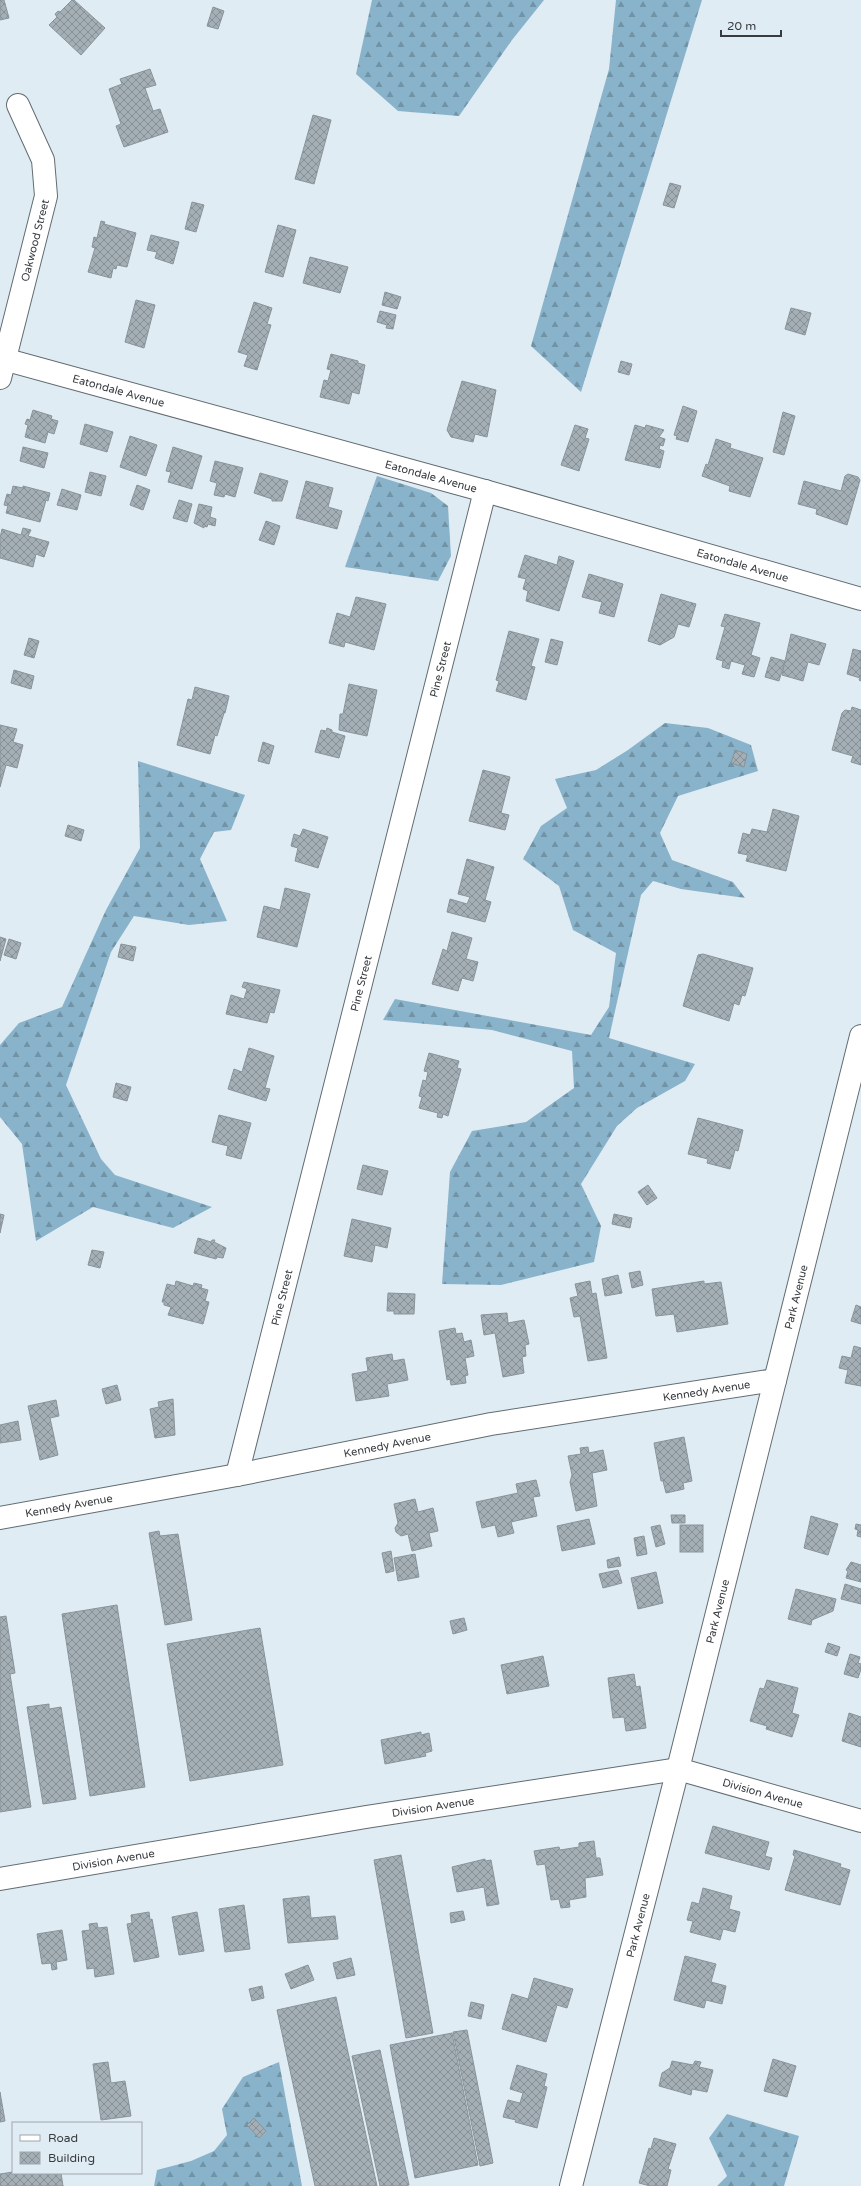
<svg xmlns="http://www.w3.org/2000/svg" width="861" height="2186" viewBox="0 0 861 2186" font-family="'Varela Round',sans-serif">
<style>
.forest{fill:url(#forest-firs)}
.building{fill:url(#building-cross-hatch);stroke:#88949a}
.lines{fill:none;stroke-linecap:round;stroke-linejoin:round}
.minor-casing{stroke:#626c72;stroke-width:24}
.minor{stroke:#fff;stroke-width:22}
.labels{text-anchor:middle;stroke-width:3.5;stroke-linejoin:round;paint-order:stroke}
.street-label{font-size:11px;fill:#383c3f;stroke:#e0ecf3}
</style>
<defs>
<pattern id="forest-firs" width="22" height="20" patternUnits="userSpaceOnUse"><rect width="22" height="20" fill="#89b3cb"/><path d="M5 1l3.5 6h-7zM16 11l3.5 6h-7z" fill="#7193a6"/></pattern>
<pattern id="building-cross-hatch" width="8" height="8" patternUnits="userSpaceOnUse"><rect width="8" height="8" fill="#a3aeb5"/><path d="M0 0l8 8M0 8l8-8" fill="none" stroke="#868f95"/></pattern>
</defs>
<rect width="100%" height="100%" fill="#e0ecf3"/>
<g class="forest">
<path d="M 372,0 L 544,0 L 512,40 L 459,116 L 398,111 L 356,74 Z"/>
<path d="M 616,0 L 702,0 L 581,392 L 531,346 L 609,69 Z"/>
<path d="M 377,476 L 431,493 L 448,506 L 451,556 L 438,581 L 345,567 Z"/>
<path d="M 665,723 L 708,728 L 751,745 L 758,771 L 678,796 L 660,833 L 672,860 L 733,882 L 745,898 L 681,889 L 653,881 L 641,895 L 609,1038 L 695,1064 L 685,1081 L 637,1108 L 617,1126 L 581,1184 L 601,1226 L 594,1262 L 501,1285 L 442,1284 L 450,1172 L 472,1131 L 526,1122 L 574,1088 L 572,1051 L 492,1030 L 383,1020 L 395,999 L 591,1035 L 609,1007 L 616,953 L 573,930 L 559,886 L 523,859 L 541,826 L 567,808 L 555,779 L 596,770 L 628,750 Z"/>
<path d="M 138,761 L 245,795 L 231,830 L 214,832 L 200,859 L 227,921 L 189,925 L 134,916 L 111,952 L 66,1085 L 101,1159 L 115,1175 L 212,1207 L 173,1228 L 93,1207 L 36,1241 L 22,1144 L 0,1117 L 0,1045 L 19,1023 L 62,1007 L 106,910 L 140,848 Z"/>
<path d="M 279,2062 L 302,2186 L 154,2186 L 157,2170 L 191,2161 L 214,2151 L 227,2135 L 222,2109 L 243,2077 Z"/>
<path d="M 727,2114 L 799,2136 L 784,2186 L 717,2186 L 727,2176 L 709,2138 Z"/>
</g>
<g class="building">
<path d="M 0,0 L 4,0 L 9,18 L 0,20 Z"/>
<path d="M 72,0 L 74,0 L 105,28 L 81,55 L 49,25 L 57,17 L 55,14 L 58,11 L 60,12 Z"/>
<path d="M 213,7 L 224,11 L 218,29 L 207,26 Z"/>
<path d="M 150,69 L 156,85 L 145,88 L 153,111 L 160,109 L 168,132 L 124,147 L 116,126 L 121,124 L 109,89 L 122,84 L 120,79 Z"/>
<path d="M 313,115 L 331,120 L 314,184 L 295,179 Z"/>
<path d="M 670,183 L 681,186 L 674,208 L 663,205 Z"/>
<path d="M 192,202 L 204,205 L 196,232 L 185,229 Z"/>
<path d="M 101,221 L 105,222 L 104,224 L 136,233 L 127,267 L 117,265 L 116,269 L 113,268 L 111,278 L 88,272 L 95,248 L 92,247 L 94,237 L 97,238 Z"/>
<path d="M 278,225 L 296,230 L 283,277 L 265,272 Z"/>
<path d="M 151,235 L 179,242 L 173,264 L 155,258 L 157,252 L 147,250 Z"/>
<path d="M 310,257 L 348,267 L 340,293 L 303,283 Z"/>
<path d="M 385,292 L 401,297 L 397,309 L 382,305 Z"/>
<path d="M 136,300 L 155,305 L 144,348 L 125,342 Z"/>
<path d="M 254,302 L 272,308 L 267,324 L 271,325 L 257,370 L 244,366 L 248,355 L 238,352 Z"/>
<path d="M 791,308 L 811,313 L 805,335 L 785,329 Z"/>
<path d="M 380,311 L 396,315 L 393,329 L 386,328 L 387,325 L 377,322 Z"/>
<path d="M 331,354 L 358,361 L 358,363 L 365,365 L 359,394 L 352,392 L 349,404 L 320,397 L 324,380 L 328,381 L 331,370 L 327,369 Z"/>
<path d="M 621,361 L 632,364 L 629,375 L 618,372 Z"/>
<path d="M 462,381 L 496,390 L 487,437 L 475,434 L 473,442 L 451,437 L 447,430 Z"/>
<path d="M 683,406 L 697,411 L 688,442 L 676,439 L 677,436 L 674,435 Z"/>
<path d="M 33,410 L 52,416 L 51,419 L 58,421 L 54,434 L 48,432 L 45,443 L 25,437 L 28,425 L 25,424 L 27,419 L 30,420 Z"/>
<path d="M 783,412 L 795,416 L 784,455 L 773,452 Z"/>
<path d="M 85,424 L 113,432 L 107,452 L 80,444 Z"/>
<path d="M 575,425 L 588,429 L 585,438 L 589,439 L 579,471 L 561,465 Z"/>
<path d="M 635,425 L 645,428 L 646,425 L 664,430 L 659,437 L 665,439 L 663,446 L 660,445 L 659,449 L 664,451 L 660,468 L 625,460 Z"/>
<path d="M 130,436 L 157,445 L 146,476 L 120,467 Z"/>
<path d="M 716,439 L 731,444 L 730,448 L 763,458 L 750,497 L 729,491 L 730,486 L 702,476 L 706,464 L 708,465 Z"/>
<path d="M 23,447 L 48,453 L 44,468 L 20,461 Z"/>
<path d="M 173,447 L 202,456 L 192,489 L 168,482 L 171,472 L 166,471 Z"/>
<path d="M 215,461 L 243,468 L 235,497 L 225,494 L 224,497 L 214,495 L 217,483 L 210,481 Z"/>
<path d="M 90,472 L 106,476 L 101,496 L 85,492 Z"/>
<path d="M 260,473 L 288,481 L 282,501 L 272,501 L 272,499 L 254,493 Z"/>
<path d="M 848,474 L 858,477 L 860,480 L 847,525 L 816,514 L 817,509 L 798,504 L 804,481 L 841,491 L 845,476 Z"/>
<path d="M 306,481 L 333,488 L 328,507 L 342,511 L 337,529 L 296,518 Z"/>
<path d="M 137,485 L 150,490 L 143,510 L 130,505 Z"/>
<path d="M 13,486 L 23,488 L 23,486 L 50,493 L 48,501 L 46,500 L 40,522 L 6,513 L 8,506 L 4,505 L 7,494 L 11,495 Z"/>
<path d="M 62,489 L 81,495 L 77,510 L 57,505 Z"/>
<path d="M 179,500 L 192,504 L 187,522 L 173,518 Z"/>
<path d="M 199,504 L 212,507 L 210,517 L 216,519 L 215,526 L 208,524 L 207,527 L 204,526 L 204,528 L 194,523 Z"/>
<path d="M 266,521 L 280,526 L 274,545 L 259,540 Z"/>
<path d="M 23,528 L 31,530 L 28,536 L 49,542 L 44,557 L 36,554 L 33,567 L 0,558 L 0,538 L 2,529 L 21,535 Z"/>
<path d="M 525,555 L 557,565 L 559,556 L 574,561 L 559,611 L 526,601 L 528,591 L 523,589 L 526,579 L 518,577 Z"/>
<path d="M 589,574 L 623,584 L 614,617 L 599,613 L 602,602 L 582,597 Z"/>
<path d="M 661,594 L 696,604 L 689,627 L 678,624 L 674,637 L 660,645 L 648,641 Z"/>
<path d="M 356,597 L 386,604 L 374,650 L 345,642 L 344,647 L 329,643 L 337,613 L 350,617 Z"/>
<path d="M 725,614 L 760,623 L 751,655 L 760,658 L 754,677 L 742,674 L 745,665 L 731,661 L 729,669 L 722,667 L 723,661 L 716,659 L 725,627 L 721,626 Z"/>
<path d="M 509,631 L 539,639 L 531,666 L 535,667 L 526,700 L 496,691 L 499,681 L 496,680 Z"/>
<path d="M 791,634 L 826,644 L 819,665 L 808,662 L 803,681 L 782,675 Z"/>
<path d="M 29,638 L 39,641 L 34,658 L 24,655 Z"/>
<path d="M 551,639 L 563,642 L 557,665 L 545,662 Z"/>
<path d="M 853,649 L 861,651 L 861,681 L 859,680 L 860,678 L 847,674 Z"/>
<path d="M 771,657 L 785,661 L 779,681 L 765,677 Z"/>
<path d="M 14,670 L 34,676 L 31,689 L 11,683 Z"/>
<path d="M 349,684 L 377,690 L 367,736 L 339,730 L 340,714 L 343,714 Z"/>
<path d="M 195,687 L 229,696 L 225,713 L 224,713 L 217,736 L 215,735 L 210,754 L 177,745 L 188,699 L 192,700 Z"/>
<path d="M 852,707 L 861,710 L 861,765 L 851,762 L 853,756 L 832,750 L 842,713 L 845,710 L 851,711 Z"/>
<path d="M 0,725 L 17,729 L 13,742 L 23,745 L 17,768 L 6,765 L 0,787 Z"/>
<path d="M 327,728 L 332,730 L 332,732 L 345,736 L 339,758 L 315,752 L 321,730 L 326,731 Z"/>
<path d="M 263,742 L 274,746 L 269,764 L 258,761 Z"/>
<path d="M 735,750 L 747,754 L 744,767 L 731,763 Z"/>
<path d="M 483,770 L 510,777 L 501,813 L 509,815 L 505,830 L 469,821 Z"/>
<path d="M 773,809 L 799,816 L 786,871 L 746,861 L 748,855 L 738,853 L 743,833 L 750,835 L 752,829 L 767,832 Z"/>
<path d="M 68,825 L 84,830 L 81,841 L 65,836 Z"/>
<path d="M 303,829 L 328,837 L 318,868 L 295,861 L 298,848 L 291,846 L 294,834 L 300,836 Z"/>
<path d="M 467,859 L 494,867 L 485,900 L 491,902 L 485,922 L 447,912 L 450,899 L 467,904 L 470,897 L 458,894 Z"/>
<path d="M 285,888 L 310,894 L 297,947 L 257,937 L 264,906 L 280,910 Z"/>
<path d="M 452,932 L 472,938 L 466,959 L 478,962 L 473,981 L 462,978 L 458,991 L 432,984 L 443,949 L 447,951 Z"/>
<path d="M 0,937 L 6,939 L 0,961 Z"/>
<path d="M 9,939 L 21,943 L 16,959 L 4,955 Z"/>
<path d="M 121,944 L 136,947 L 133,961 L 118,957 Z"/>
<path d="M 703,954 L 753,968 L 745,996 L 742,995 L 739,1005 L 734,1003 L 729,1021 L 683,1006 L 698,955 Z"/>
<path d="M 244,982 L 280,990 L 274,1013 L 270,1012 L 267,1023 L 226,1014 L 231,995 L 244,999 L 247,989 L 242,987 Z"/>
<path d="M 249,1048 L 274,1056 L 265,1088 L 270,1089 L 266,1101 L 228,1089 L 234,1069 L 242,1072 Z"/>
<path d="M 429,1053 L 459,1061 L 457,1068 L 461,1069 L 448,1116 L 443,1114 L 442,1118 L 437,1117 L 438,1113 L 419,1108 L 422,1097 L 419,1096 L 423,1080 L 426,1081 L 428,1072 L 424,1071 Z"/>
<path d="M 116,1083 L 131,1087 L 127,1101 L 113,1097 Z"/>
<path d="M 219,1115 L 251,1123 L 241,1159 L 226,1155 L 228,1146 L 212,1142 Z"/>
<path d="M 698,1118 L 743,1130 L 738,1151 L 735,1150 L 730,1169 L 707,1163 L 708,1159 L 688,1154 Z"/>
<path d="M 363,1165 L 388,1171 L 382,1195 L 357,1189 Z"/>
<path d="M 648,1185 L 657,1198 L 647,1205 L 638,1192 Z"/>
<path d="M 0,1214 L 4,1215 L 0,1233 Z"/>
<path d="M 614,1214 L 632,1218 L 630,1228 L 612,1224 Z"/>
<path d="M 352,1219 L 391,1228 L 387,1248 L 375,1245 L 372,1262 L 344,1256 Z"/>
<path d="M 198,1238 L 211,1242 L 212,1240 L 215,1240 L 214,1242 L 226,1248 L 223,1258 L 217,1257 L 216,1259 L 194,1253 Z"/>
<path d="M 92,1250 L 104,1252 L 100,1268 L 88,1265 Z"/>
<path d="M 640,1271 L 643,1285 L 632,1288 L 629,1273 Z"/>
<path d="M 618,1275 L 622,1293 L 605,1296 L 602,1279 Z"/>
<path d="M 176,1281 L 193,1286 L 194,1283 L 202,1285 L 201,1288 L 208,1290 L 205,1301 L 209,1302 L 203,1324 L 168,1315 L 171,1307 L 164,1305 L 164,1302 L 162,1302 L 167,1284 L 175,1286 Z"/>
<path d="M 590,1281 L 592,1294 L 596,1293 L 607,1358 L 588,1361 L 580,1316 L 574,1317 L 570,1298 L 578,1296 L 575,1284 Z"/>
<path d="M 704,1281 L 704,1284 L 721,1282 L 728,1324 L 677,1332 L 674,1314 L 656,1316 L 652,1289 Z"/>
<path d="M 388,1293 L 415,1294 L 414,1314 L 394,1314 L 394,1311 L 387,1311 Z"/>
<path d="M 856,1305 L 861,1307 L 861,1324 L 851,1321 Z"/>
<path d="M 507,1313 L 508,1323 L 524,1320 L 529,1344 L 525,1345 L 526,1356 L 522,1357 L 524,1373 L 503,1377 L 495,1333 L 484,1335 L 481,1315 Z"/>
<path d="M 455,1328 L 456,1334 L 462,1333 L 464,1342 L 471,1340 L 474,1356 L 465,1358 L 468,1375 L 465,1376 L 466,1383 L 451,1385 L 450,1379 L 447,1380 L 439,1331 Z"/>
<path d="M 854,1346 L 861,1348 L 861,1386 L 845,1383 L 848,1370 L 839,1368 L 842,1356 L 851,1358 Z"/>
<path d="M 392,1354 L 393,1361 L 404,1359 L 408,1380 L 387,1384 L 389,1396 L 356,1401 L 352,1374 L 368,1371 L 366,1358 Z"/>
<path d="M 117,1385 L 121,1400 L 106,1404 L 102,1389 Z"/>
<path d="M 173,1399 L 175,1435 L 155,1438 L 150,1409 L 159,1407 L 158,1402 Z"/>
<path d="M 56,1400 L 59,1416 L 50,1418 L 58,1455 L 40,1460 L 28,1406 Z"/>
<path d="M 18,1421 L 21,1440 L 0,1443 L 0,1425 Z"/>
<path d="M 684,1437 L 692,1481 L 683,1483 L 684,1489 L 666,1493 L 663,1481 L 661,1481 L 654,1443 Z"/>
<path d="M 588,1447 L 589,1453 L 603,1450 L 607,1470 L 592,1473 L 597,1506 L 576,1511 L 570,1482 L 572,1475 L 568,1456 L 581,1454 L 580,1448 Z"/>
<path d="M 536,1480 L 540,1496 L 533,1497 L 537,1516 L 511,1522 L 514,1533 L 498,1537 L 495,1525 L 482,1528 L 476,1502 L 518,1493 L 516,1484 Z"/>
<path d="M 415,1499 L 418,1512 L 433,1508 L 438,1531 L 429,1533 L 432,1546 L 412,1551 L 408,1534 L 401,1536 L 396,1532 L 395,1528 L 398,1523 L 394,1504 Z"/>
<path d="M 671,1515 L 685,1515 L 685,1523 L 672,1523 Z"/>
<path d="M 811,1516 L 838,1524 L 828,1555 L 804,1548 Z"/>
<path d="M 589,1519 L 595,1544 L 562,1551 L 557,1526 Z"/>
<path d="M 856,1524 L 861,1525 L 861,1537 L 857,1536 L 858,1530 L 855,1529 Z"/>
<path d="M 660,1525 L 665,1544 L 656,1547 L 651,1527 Z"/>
<rect x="680" y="1525" width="23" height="27"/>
<path d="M 159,1531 L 160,1536 L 178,1534 L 192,1620 L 165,1625 L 149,1533 Z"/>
<path d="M 644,1536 L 647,1554 L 637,1556 L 634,1538 Z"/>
<path d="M 391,1551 L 394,1571 L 386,1573 L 382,1553 Z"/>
<path d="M 415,1554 L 419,1577 L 398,1581 L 394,1558 Z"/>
<path d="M 619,1557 L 621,1566 L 608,1568 L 607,1560 Z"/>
<path d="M 851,1562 L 861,1565 L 861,1582 L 846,1578 L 848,1571 L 846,1570 Z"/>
<path d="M 618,1570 L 622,1583 L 603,1588 L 599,1574 Z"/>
<path d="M 656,1572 L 663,1603 L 638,1609 L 631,1578 Z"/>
<path d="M 845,1584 L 861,1589 L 861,1604 L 841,1599 Z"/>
<path d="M 796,1589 L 836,1599 L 833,1611 L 812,1620 L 811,1625 L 788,1619 Z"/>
<path d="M 117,1605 L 145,1787 L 90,1796 L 62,1614 Z"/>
<path d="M 6,1616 L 15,1673 L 10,1674 L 31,1807 L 0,1812 L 0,1617 Z"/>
<path d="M 464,1618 L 467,1630 L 453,1634 L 450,1621 Z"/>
<path d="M 260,1628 L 283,1765 L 190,1781 L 167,1644 Z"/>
<path d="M 828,1643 L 840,1647 L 837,1656 L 825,1652 Z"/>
<path d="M 850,1654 L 860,1657 L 858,1663 L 861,1664 L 861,1669 L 858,1678 L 844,1674 Z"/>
<path d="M 543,1656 L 549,1686 L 507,1694 L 501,1665 Z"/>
<path d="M 634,1674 L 636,1687 L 640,1686 L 646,1728 L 626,1731 L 624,1717 L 613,1718 L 608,1678 Z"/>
<path d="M 767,1680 L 798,1688 L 792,1713 L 799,1715 L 792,1737 L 766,1729 L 767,1726 L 750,1721 L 760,1688 L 764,1689 Z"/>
<path d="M 49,1704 L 49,1709 L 61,1707 L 76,1799 L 43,1804 L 27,1707 Z"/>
<path d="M 849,1713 L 861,1717 L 861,1747 L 842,1741 Z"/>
<path d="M 421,1732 L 421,1735 L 429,1733 L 432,1751 L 425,1753 L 426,1756 L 385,1764 L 381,1740 Z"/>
<path d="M 713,1826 L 769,1842 L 765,1856 L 772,1858 L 769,1870 L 705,1853 Z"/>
<path d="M 594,1841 L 596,1858 L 600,1858 L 603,1875 L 585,1878 L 586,1897 L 569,1900 L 570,1907 L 561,1908 L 559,1899 L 551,1900 L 545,1864 L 537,1865 L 534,1851 L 559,1847 L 560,1850 L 579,1847 L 579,1843 Z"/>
<path d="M 794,1850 L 841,1864 L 840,1867 L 850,1870 L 840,1905 L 785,1890 L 795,1856 L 793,1855 Z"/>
<path d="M 401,1855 L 433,2033 L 406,2038 L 374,1860 Z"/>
<path d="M 485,1859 L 485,1861 L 491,1860 L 499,1904 L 487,1906 L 484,1887 L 457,1892 L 452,1867 Z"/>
<path d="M 703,1888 L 732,1896 L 729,1909 L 740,1912 L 735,1932 L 723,1929 L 720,1940 L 690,1932 L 693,1921 L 687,1920 L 692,1902 L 699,1904 Z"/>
<path d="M 309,1896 L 311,1918 L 335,1916 L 338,1939 L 288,1943 L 283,1899 Z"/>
<path d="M 244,1905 L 250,1949 L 225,1952 L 219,1909 Z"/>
<path d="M 463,1911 L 465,1920 L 451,1923 L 450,1913 Z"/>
<path d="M 149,1912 L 150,1920 L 152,1919 L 159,1957 L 134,1962 L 127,1924 L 132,1923 L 131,1915 Z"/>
<path d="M 197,1912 L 204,1951 L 179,1955 L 172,1917 Z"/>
<path d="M 97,1923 L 98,1928 L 107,1927 L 114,1974 L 95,1977 L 94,1968 L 87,1969 L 82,1931 L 90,1930 L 89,1924 Z"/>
<path d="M 62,1930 L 67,1960 L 56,1962 L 57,1969 L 52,1970 L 51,1963 L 42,1964 L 37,1934 Z"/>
<path d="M 685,1956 L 716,1964 L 711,1982 L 726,1986 L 722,2004 L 706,2000 L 704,2008 L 674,2000 Z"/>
<path d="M 351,1958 L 355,1975 L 337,1979 L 333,1963 Z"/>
<path d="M 308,1965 L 314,1980 L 291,1989 L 285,1974 Z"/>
<path d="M 534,1978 L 573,1989 L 567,2008 L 557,2005 L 546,2042 L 502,2029 L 512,1994 L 528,1999 Z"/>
<path d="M 262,1986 L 264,1998 L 252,2001 L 249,1989 Z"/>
<path d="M 336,1997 L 377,2186 L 315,2186 L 277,2010 Z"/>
<path d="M 471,2002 L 484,2005 L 481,2019 L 468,2016 Z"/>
<path d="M 467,2030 L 493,2163 L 480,2166 L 453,2032 Z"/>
<path d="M 452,2033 L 478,2165 L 415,2178 L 390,2045 Z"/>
<path d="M 380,2050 L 409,2185 L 404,2186 L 380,2186 L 352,2056 Z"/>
<path d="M 773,2059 L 796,2066 L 787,2097 L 764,2091 Z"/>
<path d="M 672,2061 L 693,2065 L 695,2061 L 701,2062 L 699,2067 L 713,2070 L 707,2092 L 692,2089 L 691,2095 L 659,2086 L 662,2073 L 670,2068 Z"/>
<path d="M 108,2062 L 111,2083 L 125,2081 L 131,2116 L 101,2120 L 93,2064 Z"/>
<path d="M 517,2065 L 547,2074 L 544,2086 L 547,2087 L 537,2128 L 515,2122 L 516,2120 L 503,2117 L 508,2100 L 520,2103 L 523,2093 L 510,2089 Z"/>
<path d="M 0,2092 L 5,2121 L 0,2122 Z"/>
<path d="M 254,2118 L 266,2131 L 259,2138 L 247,2125 Z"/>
<path d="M 654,2138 L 676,2144 L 668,2169 L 671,2170 L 667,2186 L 650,2186 L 639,2183 L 649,2148 L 651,2149 Z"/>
<path d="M 13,2172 L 61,2173 L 63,2186 L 0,2186 L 0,2174 Z"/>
</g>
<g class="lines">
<g class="minor-casing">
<g id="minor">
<path id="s1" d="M 0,358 L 485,491 L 861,599"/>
<path id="s2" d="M 0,378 L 46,196 L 43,160 L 18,105"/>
<path id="s3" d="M 237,1475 L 485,491"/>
<path id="s4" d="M 0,1518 L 237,1475 L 491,1424 L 775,1380"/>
<path id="s5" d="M 0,1879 L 366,1817 L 678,1769 L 861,1821"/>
<path id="s6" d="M 571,2186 L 678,1769 L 861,1036"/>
</g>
</g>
<use href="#minor" class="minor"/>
</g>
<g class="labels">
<g class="street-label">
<text dy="4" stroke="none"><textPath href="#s2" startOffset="142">Oakwood Street</textPath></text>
<text dy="4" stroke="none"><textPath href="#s1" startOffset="123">Eatondale Avenue</textPath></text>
<text dy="4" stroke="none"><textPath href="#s1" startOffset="447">Eatondale Avenue</textPath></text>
<text dy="4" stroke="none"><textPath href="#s1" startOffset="771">Eatondale Avenue</textPath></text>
<text dy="4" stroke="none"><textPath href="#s3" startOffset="831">Pine Street</textPath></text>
<text dy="4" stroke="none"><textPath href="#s3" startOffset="507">Pine Street</textPath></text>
<text dy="4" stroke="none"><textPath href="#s3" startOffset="183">Pine Street</textPath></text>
<text dy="4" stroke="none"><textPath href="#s6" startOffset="917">Park Avenue</textPath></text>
<text dy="4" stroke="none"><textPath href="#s4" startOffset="718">Kennedy Avenue</textPath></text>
<text dy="4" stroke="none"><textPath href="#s4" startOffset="394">Kennedy Avenue</textPath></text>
<text dy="4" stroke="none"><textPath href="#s4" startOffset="70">Kennedy Avenue</textPath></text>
<text dy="4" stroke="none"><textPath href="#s6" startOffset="593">Park Avenue</textPath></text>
<text dy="4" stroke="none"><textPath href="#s5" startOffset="775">Division Avenue</textPath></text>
<text dy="4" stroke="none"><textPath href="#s5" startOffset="439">Division Avenue</textPath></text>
<text dy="4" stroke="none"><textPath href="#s5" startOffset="115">Division Avenue</textPath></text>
<text dy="4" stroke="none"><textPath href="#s6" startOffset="269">Park Avenue</textPath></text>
</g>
</g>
<rect x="12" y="2122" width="130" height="52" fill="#e0ecf3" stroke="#9da6ab"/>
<rect x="20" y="2135" width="20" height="6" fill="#ffffff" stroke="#9da6ab"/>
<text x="48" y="2142" font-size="12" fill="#383c3f">Road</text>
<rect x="20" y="2152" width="20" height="12" fill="url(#building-cross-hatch)" stroke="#9da6ab"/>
<text x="48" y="2162" font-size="12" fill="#383c3f">Building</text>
<path d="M721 30v6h60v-6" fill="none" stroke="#383c3f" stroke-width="2"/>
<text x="727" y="30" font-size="12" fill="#383c3f" stroke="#e0ecf3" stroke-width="3" paint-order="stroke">20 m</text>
</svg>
